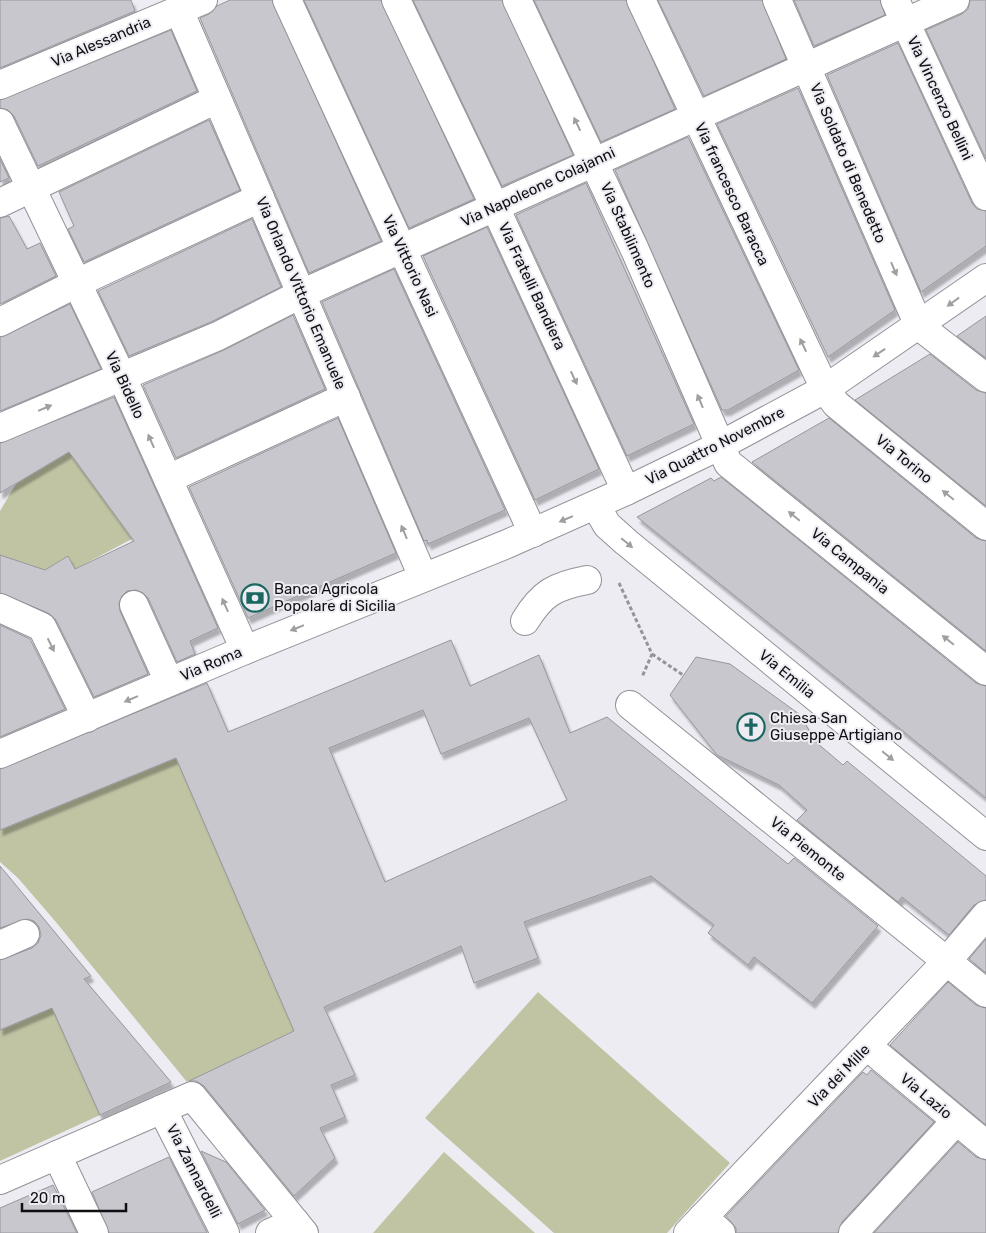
<svg xmlns="http://www.w3.org/2000/svg" width="986" height="1233" viewBox="0 0 986 1233" font-family="Rubik,sans-serif">
<style>
.green{fill:#c1c4a3}
.building{fill:#c7c7cd;stroke:#96969c;fill-rule:evenodd;filter:url(#shadow)}
.lines{fill:none;stroke-linecap:round;stroke-linejoin:round}
.minor-casing{stroke:#939298;stroke-width:30}
.path{stroke:#949499;stroke-width:3;stroke-dasharray:4 2.5;stroke-linecap:butt}
.minor{stroke:#fff;stroke-width:28}
.oneway{fill:#9f9fa0}
.labels{text-anchor:middle;stroke-width:4;stroke-linejoin:round;paint-order:stroke}
.street-label{font-size:15px;fill:#101012;stroke:#edecf3}
.poi-label{font-size:15px;fill:#101012;stroke:#edecf3;text-anchor:start}
</style>
<defs>
<filter id="shadow"><feDropShadow dx="3" dy="5.5" stdDeviation="1" flood-color="#0004"/></filter>
</defs>
<rect width="100%" height="100%" fill="#edecf3"/>
<g class="green">
<path d="M 69,452 L 132,539 L 75,569 L 68,556 L 45,570 L 0,555 L 0,511 L 16,484 Z"/>
<path d="M 176,758 L 294,1031 L 187,1082 L 55,921 L 18,878 L 0,862 L 0,830 Z"/>
<path d="M 538,992 L 730,1163 L 667,1233 L 554,1233 L 425,1118 Z"/>
<path d="M 52,1007 L 100,1115 L 0,1161 L 0,1030 Z"/>
<path d="M 444,1152 L 535,1233 L 373,1233 Z"/>
</g>
<g class="building">
<path d="M 0,0 L 131,0 L 135,11 L 0,68 Z"/>
<path d="M 230,0 L 272,0 L 381,241 L 309,273 L 200,18 L 209,14 L 217,6 Z"/>
<path d="M 304,0 L 381,0 L 474,199 L 409,228 Z"/>
<path d="M 413,0 L 502,0 L 573,155 L 502,186 Z"/>
<path d="M 534,0 L 626,0 L 675,109 L 601,142 Z"/>
<path d="M 658,0 L 762,0 L 786,59 L 704,96 Z"/>
<path d="M 794,0 L 880,0 L 885,15 L 814,46 Z"/>
<path d="M 970,0 L 986,0 L 986,159 L 926,30 L 962,14 L 968,9 Z"/>
<path d="M 171,30 L 197,91 L 38,166 L 14,116 L 8,110 L 0,108 L 0,100 Z"/>
<path d="M 898,43 L 972,203 L 977,209 L 986,211 L 986,246 L 921,292 L 827,75 Z"/>
<path d="M 798,88 L 895,310 L 828,357 L 717,124 Z"/>
<path d="M 209,120 L 240,190 L 84,262 L 68,229 L 74,226 L 59,192 Z"/>
<path d="M 688,137 L 799,370 L 728,410 L 722,410 L 615,170 Z"/>
<path d="M 0,159 L 9,178 L 0,182 Z"/>
<path d="M 586,183 L 694,424 L 627,456 L 516,215 Z"/>
<path d="M 9,216 L 27,249 L 40,243 L 56,276 L 0,304 L 0,218 Z"/>
<path d="M 252,219 L 281,287 L 211,322 L 129,356 L 98,291 Z"/>
<path d="M 487,227 L 599,469 L 535,500 L 423,256 Z"/>
<path d="M 394,269 L 505,510 L 428,544 L 427,540 L 424,541 L 322,302 Z"/>
<path d="M 70,304 L 101,369 L 0,411 L 0,337 Z"/>
<path d="M 293,315 L 325,389 L 176,458 L 143,385 L 224,350 Z"/>
<path d="M 986,316 L 986,358 L 957,336 Z"/>
<path d="M 930,354 L 976,390 L 986,393 L 986,506 L 855,400 Z"/>
<path d="M 114,397 L 218,628 L 190,641 L 195,654 L 177,662 L 148,598 L 143,593 L 136,590 L 127,591 L 122,596 L 119,603 L 120,611 L 148,674 L 94,697 L 56,620 L 48,613 L 0,593 L 0,555 L 45,570 L 68,556 L 75,569 L 134,541 L 69,452 L 0,493 L 0,443 Z"/>
<path d="M 338,418 L 396,553 L 248,618 L 189,487 Z"/>
<path d="M 829,418 L 976,538 L 986,541 L 986,651 L 752,462 Z"/>
<path d="M 721,477 L 976,683 L 986,686 L 986,798 L 637,517 L 711,478 L 714,481 Z"/>
<path d="M 0,625 L 30,639 L 65,709 L 0,737 Z"/>
<path d="M 451,640 L 470,686 L 539,655 L 570,733 L 607,717 L 788,864 L 794,858 L 878,926 L 812,1003 L 754,957 L 748,965 L 708,933 L 714,925 L 651,876 L 524,922 L 538,958 L 474,983 L 461,946 L 324,1007 L 355,1075 L 331,1085 L 345,1117 L 320,1128 L 335,1158 L 294,1196 L 204,1086 L 196,1081 L 189,1081 L 294,1031 L 176,758 L 0,830 L 0,769 L 207,683 L 228,732 ZM 423,710 L 441,754 L 529,718 L 567,800 L 385,882 L 329,748 Z"/>
<path d="M 696,657 L 730,664 L 799,714 L 817,743 L 843,765 L 847,761 L 986,876 L 986,900 L 974,905 L 949,935 L 902,897 L 898,902 L 797,820 L 807,810 L 779,785 L 717,755 L 670,695 Z"/>
<path d="M 0,866 L 91,976 L 84,979 L 171,1082 L 100,1115 L 52,1008 L 0,1030 L 0,960 L 32,948 L 38,943 L 41,935 L 39,927 L 34,921 L 27,919 L 0,928 Z"/>
<path d="M 986,939 L 986,973 L 969,959 Z"/>
<path d="M 948,982 L 976,1005 L 986,1008 L 986,1125 L 890,1045 Z"/>
<path d="M 871,1070 L 934,1122 L 842,1222 L 838,1233 L 736,1233 L 736,1228 L 726,1216 L 863,1072 L 867,1075 Z"/>
<path d="M 958,1142 L 976,1157 L 986,1160 L 986,1233 L 874,1233 Z"/>
<path d="M 201,1151 L 226,1162 L 265,1210 L 238,1224 Z"/>
<path d="M 169,1157 L 207,1233 L 109,1233 L 92,1192 Z"/>
<path d="M 53,1185 L 77,1233 L 0,1233 L 0,1208 Z"/>
</g>
<g class="lines">
<g class="minor-casing">
<g id="minor">
<path d="M 287,0 L 533,533"/>
<path d="M 396,0 L 495,207 L 626,491"/>
<path d="M 517,0 L 635,250 L 728,463 L 986,671"/>
<path d="M 641,0 L 825,389 L 836,404 L 986,526"/>
<path d="M 777,0 L 919,326 L 986,378"/>
<path d="M 895,0 L 986,196"/>
<path d="M 179,10 L 423,577"/>
<path d="M 0,85 L 203,0"/>
<path d="M 0,123 L 121,375 L 245,650"/>
<path d="M 0,203 L 217,99"/>
<path d="M 0,322 L 77,283 L 260,198"/>
<path d="M 0,428 L 218,336 L 301,294 L 955,0"/>
<path d="M 168,479 L 346,397"/>
<path d="M 596,506 L 607,525 L 626,542 L 986,836"/>
<path d="M 134,605 L 169,682"/>
<path d="M 0,608 L 42,627 L 87,718"/>
<path d="M 525,621 C 542,593 555,586 587,580"/>
<path d="M 630,705 L 986,993"/>
<path d="M 0,754 L 245,650 L 507,544 L 626,491 L 721,445 L 825,389 L 986,278"/>
<path d="M 0,945 L 25,934"/>
<path d="M 867,1046 L 986,1145"/>
<path d="M 162,1109 L 225,1233"/>
<path d="M 57,1155 L 94,1233"/>
<path d="M 0,1180 L 192,1096 L 304,1233"/>
<path d="M 703,1217 L 721,1233"/>
<path d="M 270,1233 L 295,1222"/>
<path d="M 688,1233 L 947,961 L 986,915"/>
<path d="M 853,1233 L 956,1121"/>
</g>
</g>
<g class="path">
<path d="M 619,583 L 652,654 L 642,677"/>
<path d="M 652,654 L 683,675"/>
</g>
<use href="#minor" class="minor"/>
</g>
<defs><path id="oneway-solid" d="M-6-.8H1V-3.2L6.5 0L1 3.2V.8H-6Z" transform="scale(1.25)"/></defs>
<g class="oneway">
<use href="#oneway-solid" transform="translate(577 124) rotate(-116)"/>
<use href="#oneway-solid" transform="translate(894 269) rotate(67)"/>
<use href="#oneway-solid" transform="translate(953 302) rotate(144)"/>
<use href="#oneway-solid" transform="translate(803 345) rotate(-115)"/>
<use href="#oneway-solid" transform="translate(879 353) rotate(146)"/>
<use href="#oneway-solid" transform="translate(574 378) rotate(65)"/>
<use href="#oneway-solid" transform="translate(700 401) rotate(-113)"/>
<use href="#oneway-solid" transform="translate(45 408) rotate(-23)"/>
<use href="#oneway-solid" transform="translate(151 441) rotate(-114)"/>
<use href="#oneway-solid" transform="translate(948 495) rotate(-141)"/>
<use href="#oneway-solid" transform="translate(794 516) rotate(-141)"/>
<use href="#oneway-solid" transform="translate(566 519) rotate(157)"/>
<use href="#oneway-solid" transform="translate(404 532) rotate(-113)"/>
<use href="#oneway-solid" transform="translate(627 543) rotate(40)"/>
<use href="#oneway-solid" transform="translate(225 605) rotate(-114)"/>
<use href="#oneway-solid" transform="translate(297 628) rotate(158)"/>
<use href="#oneway-solid" transform="translate(948 640) rotate(-141)"/>
<use href="#oneway-solid" transform="translate(51 645) rotate(64)"/>
<use href="#oneway-solid" transform="translate(131 699) rotate(157)"/>
<use href="#oneway-solid" transform="translate(888 756) rotate(39)"/>
</g>
<defs>
<g id="bank-ring" transform="scale(1.4375)"><circle r="9.5" fill="#edecf3" stroke="#1b6762" stroke-width="1.5"/><path d="M-6-4H6V4H-6ZM0-2.3a2.3 2.3 0 1 0 0 4.6a2.3 2.3 0 1 0 0-4.6Z" fill="#1b6762"/></g>
<g id="church-ring" transform="scale(1.4375)"><circle r="9.5" fill="#edecf3" stroke="#1b6762" stroke-width="1.5"/><path d="M-1.2-6h2.4v3.5h3.3v2.4h-3.3V6h-2.4V-.1h-3.3v-2.4h3.3Z" fill="#1b6762"/></g>
</defs>
<g fill-rule="evenodd">
<use href="#bank-ring" x="255" y="598"/>
<use href="#church-ring" x="751" y="727"/>
</g>
<g class="labels">
<g class="street-label">
<text transform="translate(101 42) rotate(-23)" y="5">Via Alessandria</text>
<text transform="translate(940 98) rotate(65)" y="5">Via Vincenzo Bellini</text>
<text transform="translate(848 163) rotate(67)" y="5">Via Soldato di Benedetto</text>
<text transform="translate(538 187) rotate(-25)" y="5">Via Napoleone Colajanni</text>
<text transform="translate(732 194) rotate(65)" y="5">Via francesco Baracca</text>
<text transform="translate(628 235) rotate(66)" y="5">Via Stabilimento</text>
<text transform="translate(410 266) rotate(65)" y="5">Via Vittorio Nasi</text>
<text transform="translate(532 286) rotate(65)" y="5">Via Fratelli Bandiera</text>
<text transform="translate(301 293) rotate(67)" y="5">Via Orlando Vittorio Emanuele</text>
<text transform="translate(125 385) rotate(65)" y="5">Via Bidello</text>
<text transform="translate(715 446) rotate(-27)" y="5">Via Quattro Novembre</text>
<text transform="translate(904 459) rotate(39)" y="5">Via Torino</text>
<text transform="translate(850 561) rotate(39)" y="5">Via Campania</text>
<text transform="translate(211 664) rotate(-23)" y="5">Via Roma</text>
<text transform="translate(787 674) rotate(39)" y="5">Via Emilia</text>
<text transform="translate(808 849) rotate(39)" y="5">Via Piemonte</text>
<text transform="translate(839 1076) rotate(-46)" y="5">Via dei Mille</text>
<text transform="translate(926 1096) rotate(40)" y="5">Via Lazio</text>
<text transform="translate(194 1171) rotate(63)" y="5">Via Zannardelli</text>
</g>
<g class="poi-label">
<text x="274" y="594">Banca Agricola<tspan x="274" dy="17">Popolare di Sicilia</tspan></text>
<text x="770" y="723">Chiesa San<tspan x="770" dy="17">Giuseppe Artigiano</tspan></text>
</g>
</g>
<path d="M22 1203v8h104v-8" fill="none" stroke="#101012" stroke-width="2.5"/>
<text x="30" y="1203" font-size="15" fill="#101012" stroke="#edecf3" stroke-width="4" paint-order="stroke">20 m</text>
</svg>
